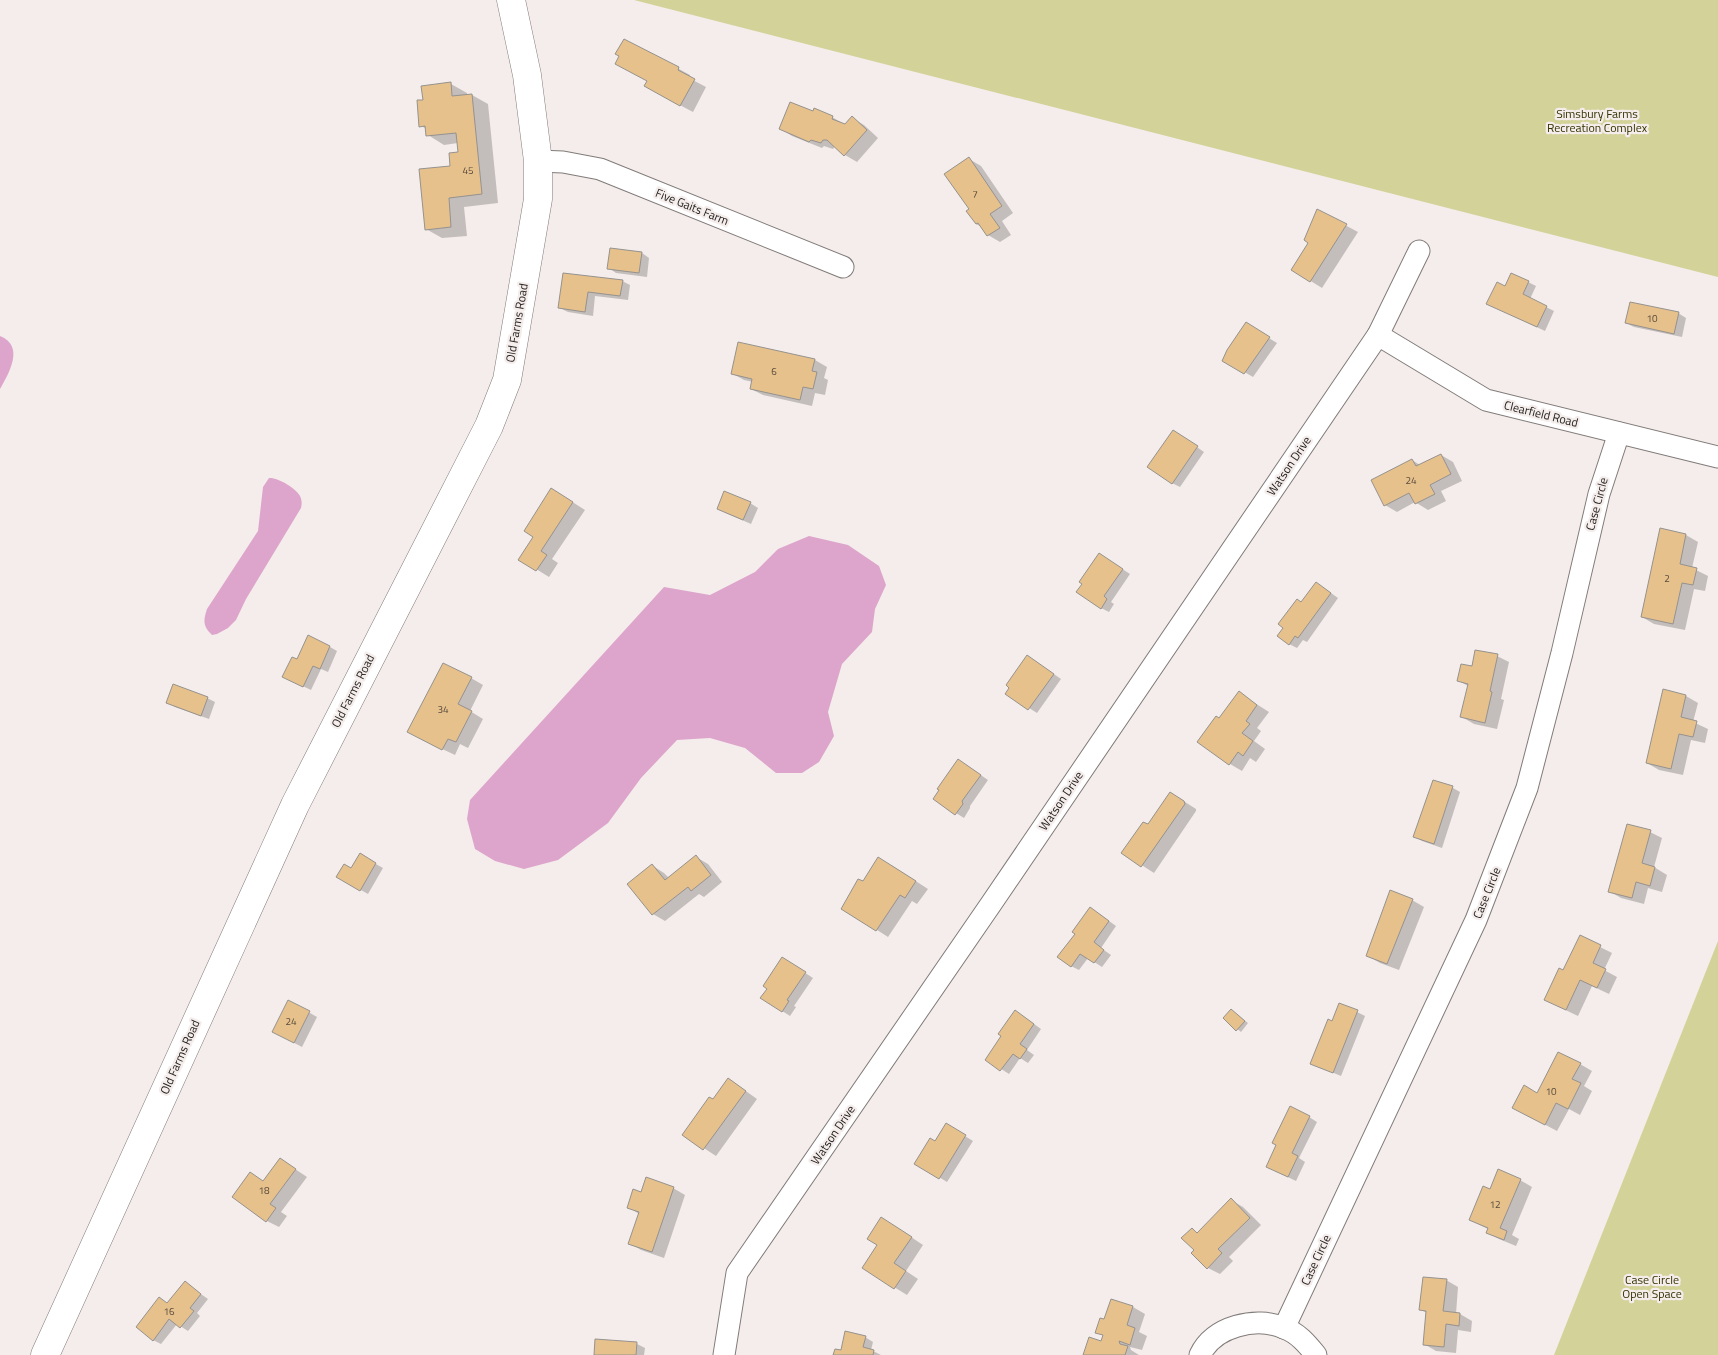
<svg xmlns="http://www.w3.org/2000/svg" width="1718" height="1355" viewBox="0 0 1718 1355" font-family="'Titillium Web',sans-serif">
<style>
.green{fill:#d2d299}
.water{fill:#dda5cb}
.shadow{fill:#0003}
.building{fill:#e7c18c;stroke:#95928e}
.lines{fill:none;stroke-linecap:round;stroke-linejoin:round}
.minor-casing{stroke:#817b79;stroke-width:23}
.tertiary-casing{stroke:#817b79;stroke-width:29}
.minor{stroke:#fff;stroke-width:21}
.tertiary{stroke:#fff;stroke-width:28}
.labels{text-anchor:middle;stroke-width:4.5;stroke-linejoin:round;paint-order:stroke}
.number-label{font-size:10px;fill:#564a3c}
.park-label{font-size:12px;fill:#343200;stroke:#f4edeb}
.street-label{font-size:12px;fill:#252221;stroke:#f4edeb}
</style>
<rect width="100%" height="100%" fill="#f4edeb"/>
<g class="green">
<path d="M 634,0 L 1718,0 L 1718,277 Z"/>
<path d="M 1718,941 L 1718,1355 L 1554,1355 Z"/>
</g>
<g class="water">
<path d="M 0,336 C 25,346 9,373 0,389 Z"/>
<path d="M 269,478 C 277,477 296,488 300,496 C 302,500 302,504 301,508 L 246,599 L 236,620 L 228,628 L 217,634 L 212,635 C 203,626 203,621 207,609 L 258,531 L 263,487 Z"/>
<path d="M 809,536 L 848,545 L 879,566 L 886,585 L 875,609 L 872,632 L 842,664 L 828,712 L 834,736 L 819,762 L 802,773 L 776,773 L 745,748 L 710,738 L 677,740 L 641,778 L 608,823 L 558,860 L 524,869 L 495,861 L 475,849 L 467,819 L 470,800 L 664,587 L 710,595 L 755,572 L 778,549 Z"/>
</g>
<g class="shadow">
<path d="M 624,40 L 679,69 L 690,75 L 689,78 L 706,87 L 693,112 L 657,93 Z"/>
<path d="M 451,84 L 467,93 L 467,95 L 472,95 L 488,104 L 498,203 L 464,207 L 467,236 L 442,238 L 426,229 L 452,167 L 459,153 L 458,143 L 444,145 L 428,135 L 427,129 L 421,126 L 424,101 Z"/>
<path d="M 814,113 L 832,117 L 844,124 L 842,128 L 852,118 L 864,125 L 878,138 L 857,162 L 845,155 L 835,146 L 833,149 L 824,146 L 822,148 L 792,136 L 781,129 Z"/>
<path d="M 969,159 L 981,166 L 1013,213 L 1002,221 L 1011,235 L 1000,242 L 988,235 L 982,227 L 976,224 L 970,210 Z"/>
<path d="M 1317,210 L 1358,232 L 1322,288 L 1293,270 L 1310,243 Z"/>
<path d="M 642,253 L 649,258 L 647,277 L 616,273 L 609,268 Z"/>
<path d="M 564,274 L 622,281 L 630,285 L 628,300 L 595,296 L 593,316 L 568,312 L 560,308 Z"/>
<path d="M 1512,274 L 1536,286 L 1530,299 L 1554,311 L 1545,331 L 1496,308 Z"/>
<path d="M 1678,313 L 1686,318 L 1682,337 L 1634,327 L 1626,323 Z"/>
<path d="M 1246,324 L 1277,343 L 1253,377 L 1224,360 Z"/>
<path d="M 815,360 L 827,367 L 824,378 L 828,380 L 825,395 L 815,393 L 812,406 L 763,395 L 751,389 L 753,382 L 744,380 L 733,374 Z"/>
<path d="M 1181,436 L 1204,452 L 1180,487 L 1172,483 Z"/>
<path d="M 1441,455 L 1453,462 L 1462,481 L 1441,491 L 1446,501 L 1428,510 L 1415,502 L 1397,512 L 1385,505 L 1412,460 L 1420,465 Z"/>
<path d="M 563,496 L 585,510 L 552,559 L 558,563 L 549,577 L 520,559 Z"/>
<path d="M 750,503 L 758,508 L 751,524 L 726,513 Z"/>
<path d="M 1661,530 L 1686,535 L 1698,542 L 1692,568 L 1708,576 L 1705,591 L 1694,589 L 1685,630 L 1654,624 L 1642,617 Z"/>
<path d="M 1107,559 L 1130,574 L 1111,602 L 1114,604 L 1109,612 L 1101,608 Z"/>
<path d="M 1324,588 L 1338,598 L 1307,642 L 1303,640 L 1297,648 L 1289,644 L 1302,603 Z"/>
<path d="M 330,647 L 337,651 L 328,672 L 321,669 L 311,690 L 292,681 L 297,661 Z"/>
<path d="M 1497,656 L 1509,662 L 1501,699 L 1504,700 L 1497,729 L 1474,724 L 1462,717 L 1468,686 L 1459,681 L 1473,667 Z"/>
<path d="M 1035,661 L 1061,679 L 1037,713 L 1007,694 Z"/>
<path d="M 471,678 L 483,685 L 470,711 L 483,719 L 468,748 L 460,744 L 455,755 L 421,739 Z"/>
<path d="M 1664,691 L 1686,696 L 1698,703 L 1693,722 L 1708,729 L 1705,743 L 1691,740 L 1683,775 L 1659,770 L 1647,763 Z"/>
<path d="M 1239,693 L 1269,712 L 1257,728 L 1261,731 L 1254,741 L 1265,749 L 1256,762 L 1250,758 L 1242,771 L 1230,764 L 1219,720 Z"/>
<path d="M 207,698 L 215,702 L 209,719 L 175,707 L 167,702 Z"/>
<path d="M 966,765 L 988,780 L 970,806 L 970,808 L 964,818 L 956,813 Z"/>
<path d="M 1434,782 L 1453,788 L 1460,792 L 1442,848 L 1422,841 L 1415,837 Z"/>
<path d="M 1171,793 L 1196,809 L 1196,811 L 1154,873 L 1123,853 L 1148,826 Z"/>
<path d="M 1650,832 L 1662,838 L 1654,867 L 1667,875 L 1662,892 L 1648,888 L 1644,904 L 1621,898 L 1609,891 Z"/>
<path d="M 360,855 L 383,868 L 368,894 L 338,877 L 352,870 Z"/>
<path d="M 696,857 L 708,864 L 722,882 L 704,897 L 699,894 L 665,921 L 653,914 L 653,866 L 664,873 L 669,878 Z"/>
<path d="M 891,865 L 928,889 L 917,904 L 912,901 L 888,937 L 843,908 L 863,883 Z"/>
<path d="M 1412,900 L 1424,907 L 1399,970 L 1380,963 L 1368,956 Z"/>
<path d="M 1098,913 L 1116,926 L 1101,948 L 1111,955 L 1102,967 L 1088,958 L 1079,970 L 1071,966 Z"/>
<path d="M 1580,937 L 1612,953 L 1604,970 L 1617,977 L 1609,994 L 1592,986 L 1578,1016 L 1557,1006 L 1564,972 Z"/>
<path d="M 790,963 L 813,978 L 794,1006 L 796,1007 L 790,1016 L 762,998 Z"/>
<path d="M 289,1001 L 317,1017 L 302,1047 L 281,1036 Z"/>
<path d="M 1231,1010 L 1248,1023 L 1241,1032 L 1224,1018 Z"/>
<path d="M 1357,1012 L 1365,1016 L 1341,1076 L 1312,1064 Z"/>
<path d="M 1023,1016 L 1041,1029 L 1027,1050 L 1034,1055 L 1028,1063 L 1020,1058 L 1009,1074 L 986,1059 Z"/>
<path d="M 1580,1064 L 1592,1071 L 1584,1086 L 1592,1091 L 1580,1115 L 1569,1109 L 1557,1131 L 1525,1114 L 1538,1094 Z"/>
<path d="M 729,1079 L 757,1099 L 716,1156 L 684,1135 L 713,1101 Z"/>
<path d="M 1309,1117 L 1317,1122 L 1299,1158 L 1305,1162 L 1296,1181 L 1275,1171 Z"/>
<path d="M 947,1125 L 973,1141 L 947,1182 L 916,1163 L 936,1142 Z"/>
<path d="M 280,1159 L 307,1177 L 281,1212 L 287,1216 L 279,1227 L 267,1221 L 264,1182 Z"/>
<path d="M 1520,1180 L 1532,1187 L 1512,1235 L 1519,1239 L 1516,1246 L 1499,1239 L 1487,1232 L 1488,1229 L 1470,1220 L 1490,1190 Z"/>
<path d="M 673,1188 L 685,1195 L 664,1258 L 641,1250 L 629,1243 L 639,1214 L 628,1207 L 642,1194 Z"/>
<path d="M 1231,1200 L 1243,1207 L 1261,1225 L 1229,1257 L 1233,1261 L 1220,1274 L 1208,1268 L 1195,1250 L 1192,1230 L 1198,1233 Z"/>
<path d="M 893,1225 L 923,1245 L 906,1271 L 918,1279 L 907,1295 L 863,1268 Z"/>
<path d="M 1446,1280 L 1458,1287 L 1456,1314 L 1460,1314 L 1472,1321 L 1471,1332 L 1458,1330 L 1456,1353 L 1436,1351 L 1424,1344 L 1427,1313 L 1421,1310 Z"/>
<path d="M 185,1283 L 208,1299 L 197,1313 L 200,1316 L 188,1331 L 177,1324 L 161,1344 L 153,1340 L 168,1304 Z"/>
<path d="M 1111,1300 L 1133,1307 L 1145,1314 L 1139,1332 L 1147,1336 L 1142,1350 L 1130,1347 L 1131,1350 L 1139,1355 L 1085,1355 L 1102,1342 L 1104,1336 L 1097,1332 L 1105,1321 Z"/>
<path d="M 865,1337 L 873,1342 L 871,1350 L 881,1355 L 835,1355 Z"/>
<path d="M 597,1340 L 637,1344 L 645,1348 L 644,1355 L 595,1355 Z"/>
</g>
<g class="building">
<path d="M 624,39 L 679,67 L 678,70 L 695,79 L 680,106 L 644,86 L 647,81 L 615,64 L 619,56 L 615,54 Z"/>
<path d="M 451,82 L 452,96 L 472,94 L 482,194 L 449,198 L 451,227 L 425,230 L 419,169 L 450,166 L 449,153 L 458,152 L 456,133 L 426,136 L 425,126 L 419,127 L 417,100 L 423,100 L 421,86 Z"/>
<path d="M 790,102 L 813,111 L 814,108 L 833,116 L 832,119 L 845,124 L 852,116 L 867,130 L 844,156 L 827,140 L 823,140 L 821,143 L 811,140 L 809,142 L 779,129 Z"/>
<path d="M 969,157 L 1002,206 L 990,214 L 1000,228 L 987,236 L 978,223 L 976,224 L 966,211 L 969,209 L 944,174 Z"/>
<path d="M 1317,209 L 1347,224 L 1310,282 L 1291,270 L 1308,243 L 1304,240 Z"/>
<path d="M 610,248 L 642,252 L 639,273 L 607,269 Z"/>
<path d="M 563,273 L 623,280 L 620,296 L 588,292 L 585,312 L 558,308 Z"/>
<path d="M 1511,273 L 1529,281 L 1523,294 L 1547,306 L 1537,327 L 1486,304 L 1497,282 L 1505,286 Z"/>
<path d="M 1630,302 L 1679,312 L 1674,334 L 1625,323 Z"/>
<path d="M 1246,322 L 1270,337 L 1244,374 L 1222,361 L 1227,350 Z"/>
<path d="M 738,342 L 815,359 L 812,371 L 817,372 L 813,389 L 803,387 L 800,400 L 750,389 L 752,379 L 731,374 Z"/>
<path d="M 1173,430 L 1198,446 L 1172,484 L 1147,467 Z"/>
<path d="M 1441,454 L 1451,474 L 1430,485 L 1435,494 L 1415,504 L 1409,493 L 1384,506 L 1371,480 L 1412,459 L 1416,466 Z"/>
<path d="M 551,488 L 573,502 L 541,551 L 547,555 L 536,571 L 518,560 L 533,537 L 524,531 Z"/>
<path d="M 724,491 L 751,502 L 743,520 L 717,509 Z"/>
<path d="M 1660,528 L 1686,534 L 1680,564 L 1697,568 L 1693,585 L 1682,583 L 1673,624 L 1641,617 Z"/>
<path d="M 1099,553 L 1123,569 L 1104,596 L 1107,599 L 1101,609 L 1076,592 L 1082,584 L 1079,582 Z"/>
<path d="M 1316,582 L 1331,593 L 1298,638 L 1295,636 L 1289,645 L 1277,636 L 1283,628 L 1278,624 L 1297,599 L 1301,602 Z"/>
<path d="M 308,635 L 330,646 L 320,669 L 313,666 L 303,687 L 282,677 L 292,657 L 297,659 Z"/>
<path d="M 1475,650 L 1498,654 L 1490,691 L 1492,692 L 1485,723 L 1460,717 L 1468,684 L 1457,681 L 1461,664 L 1472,666 Z"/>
<path d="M 1027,655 L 1054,674 L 1028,710 L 1005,694 L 1009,688 L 1006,685 Z"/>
<path d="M 443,663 L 472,677 L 458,704 L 472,711 L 456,742 L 448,739 L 442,750 L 407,732 Z"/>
<path d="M 173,684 L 208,697 L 201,716 L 166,703 Z"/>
<path d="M 1663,689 L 1686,695 L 1681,717 L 1697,721 L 1693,737 L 1679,734 L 1671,769 L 1646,763 Z"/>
<path d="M 1239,691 L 1257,705 L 1246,721 L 1250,724 L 1242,733 L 1253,741 L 1243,756 L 1238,752 L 1229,765 L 1197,742 L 1216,716 L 1219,718 Z"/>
<path d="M 958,759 L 981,775 L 962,801 L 963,804 L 955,815 L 933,799 L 939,790 L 937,789 Z"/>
<path d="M 1433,780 L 1453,786 L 1434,844 L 1413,837 Z"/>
<path d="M 1170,792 L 1184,801 L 1185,804 L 1141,867 L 1121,853 L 1143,822 L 1148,824 Z"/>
<path d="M 1627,824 L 1651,830 L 1642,863 L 1655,867 L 1650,886 L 1636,882 L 1632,898 L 1608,892 Z"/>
<path d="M 360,853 L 376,863 L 360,891 L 336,877 L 344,864 L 351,868 Z"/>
<path d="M 696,855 L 711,875 L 691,891 L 688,887 L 652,915 L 627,884 L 652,864 L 665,880 Z"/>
<path d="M 878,857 L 916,881 L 905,898 L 900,895 L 876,931 L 841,909 L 858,879 L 863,881 Z"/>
<path d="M 1390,890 L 1413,899 L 1387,964 L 1366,956 Z"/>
<path d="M 1090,907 L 1109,921 L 1094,942 L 1104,950 L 1094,963 L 1080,954 L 1071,967 L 1057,957 L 1075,934 L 1072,932 Z"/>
<path d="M 1580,935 L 1601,945 L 1593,963 L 1606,969 L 1597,988 L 1580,980 L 1566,1010 L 1544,1000 L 1559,968 L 1563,970 Z"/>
<path d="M 782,957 L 806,972 L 787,1000 L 789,1001 L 782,1012 L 760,998 L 767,989 L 763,986 Z"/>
<path d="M 288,1000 L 310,1011 L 294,1043 L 272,1032 Z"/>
<path d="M 1339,1003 L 1358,1010 L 1333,1073 L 1310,1064 L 1328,1019 L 1332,1021 Z"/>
<path d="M 1231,1009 L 1245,1021 L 1236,1031 L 1223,1018 Z"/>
<path d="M 1015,1010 L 1034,1024 L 1020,1044 L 1027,1049 L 1020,1059 L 1013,1054 L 1000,1071 L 985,1060 L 1001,1036 L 998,1034 Z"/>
<path d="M 1558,1052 L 1581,1063 L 1572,1079 L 1581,1083 L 1568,1109 L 1556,1103 L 1545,1125 L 1512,1108 L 1524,1085 L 1537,1093 Z"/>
<path d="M 728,1078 L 746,1091 L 703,1150 L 682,1135 L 709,1097 L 713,1099 Z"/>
<path d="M 1290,1106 L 1310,1116 L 1292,1153 L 1298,1156 L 1288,1177 L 1266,1167 L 1276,1145 L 1272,1143 Z"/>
<path d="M 946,1123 L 966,1135 L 939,1179 L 914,1164 L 930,1138 L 935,1141 Z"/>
<path d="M 280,1158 L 296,1169 L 270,1204 L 276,1208 L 266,1222 L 232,1197 L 250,1172 L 263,1181 Z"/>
<path d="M 1498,1169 L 1521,1179 L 1500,1228 L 1507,1231 L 1504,1240 L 1486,1233 L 1488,1228 L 1469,1220 L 1483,1186 L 1490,1189 Z"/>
<path d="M 646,1177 L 674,1187 L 652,1252 L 628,1244 L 639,1212 L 627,1208 L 633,1189 L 641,1192 Z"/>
<path d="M 1231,1198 L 1250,1218 L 1218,1249 L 1222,1253 L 1207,1269 L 1191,1253 L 1194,1250 L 1181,1238 L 1192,1228 L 1197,1233 Z"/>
<path d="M 881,1217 L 912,1237 L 894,1263 L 906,1271 L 894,1289 L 862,1268 L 877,1245 L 867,1239 Z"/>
<path d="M 1423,1277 L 1447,1279 L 1443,1311 L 1460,1313 L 1459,1326 L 1446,1324 L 1444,1347 L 1423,1345 L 1426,1311 L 1419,1310 Z"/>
<path d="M 185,1281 L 201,1294 L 190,1308 L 194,1311 L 180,1328 L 169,1319 L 153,1341 L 136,1327 L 159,1297 L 167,1303 Z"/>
<path d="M 1111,1299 L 1133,1306 L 1127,1325 L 1135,1328 L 1130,1345 L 1119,1341 L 1120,1344 L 1128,1346 L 1125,1355 L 1083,1355 L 1089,1337 L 1101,1341 L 1103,1335 L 1095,1333 L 1100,1318 L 1104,1319 Z"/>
<path d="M 845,1331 L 866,1336 L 863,1347 L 874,1350 L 873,1355 L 833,1355 L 835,1349 L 841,1350 Z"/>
<path d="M 595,1339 L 637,1342 L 636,1355 L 594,1355 Z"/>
</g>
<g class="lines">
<g class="minor-casing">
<g id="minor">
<path d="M 538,161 L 563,162 L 600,169 L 843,267"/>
<path d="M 1378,335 L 1486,400 L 1718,457"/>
<path d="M 1284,1328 L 1476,920 L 1527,788 L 1562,653 L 1599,494 L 1619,433"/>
<path d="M 724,1355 L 737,1273 L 991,904 L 1378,335 L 1419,251"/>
<path d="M 1200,1355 C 1214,1326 1256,1316 1284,1328 C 1298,1333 1307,1344 1316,1355"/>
</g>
</g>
<g class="tertiary-casing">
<path id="tertiary" d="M 45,1355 L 295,805 L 489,426 L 507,380 L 538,199 L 538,161 L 527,75 L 511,0"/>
</g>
<use href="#minor" class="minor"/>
<use href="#tertiary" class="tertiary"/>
</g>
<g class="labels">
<g class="number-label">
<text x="468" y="174">45</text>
<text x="975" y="198">7</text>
<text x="1652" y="322">10</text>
<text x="774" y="375">6</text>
<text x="1411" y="484">24</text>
<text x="1667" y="582">2</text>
<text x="443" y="713">34</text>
<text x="291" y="1025">24</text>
<text x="1551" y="1095">10</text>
<text x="264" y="1194">18</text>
<text x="1495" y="1208">12</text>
<text x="169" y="1315">16</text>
</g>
<g class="park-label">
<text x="1597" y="118">Simsbury Farms<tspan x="1597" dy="14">Recreation Complex</tspan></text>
<text x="1652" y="1284">Case Circle<tspan x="1652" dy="14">Open Space</tspan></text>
</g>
<g class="street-label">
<text transform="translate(692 207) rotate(22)" y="4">Five Gaits Farm</text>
<text transform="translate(517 323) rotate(-80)" y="4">Old Farms Road</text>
<text transform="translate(1541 414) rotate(14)" y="4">Clearfield Road</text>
<text transform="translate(1289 466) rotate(-56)" y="4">Watson Drive</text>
<text transform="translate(1597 504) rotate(-75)" y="4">Case Circle</text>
<text transform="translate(353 691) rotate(-63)" y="4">Old Farms Road</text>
<text transform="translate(1061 801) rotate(-56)" y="4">Watson Drive</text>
<text transform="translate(1487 893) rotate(-68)" y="4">Case Circle</text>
<text transform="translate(180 1057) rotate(-66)" y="4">Old Farms Road</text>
<text transform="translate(833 1135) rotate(-56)" y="4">Watson Drive</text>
<text transform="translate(1316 1260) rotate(-65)" y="4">Case Circle</text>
</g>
</g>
</svg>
